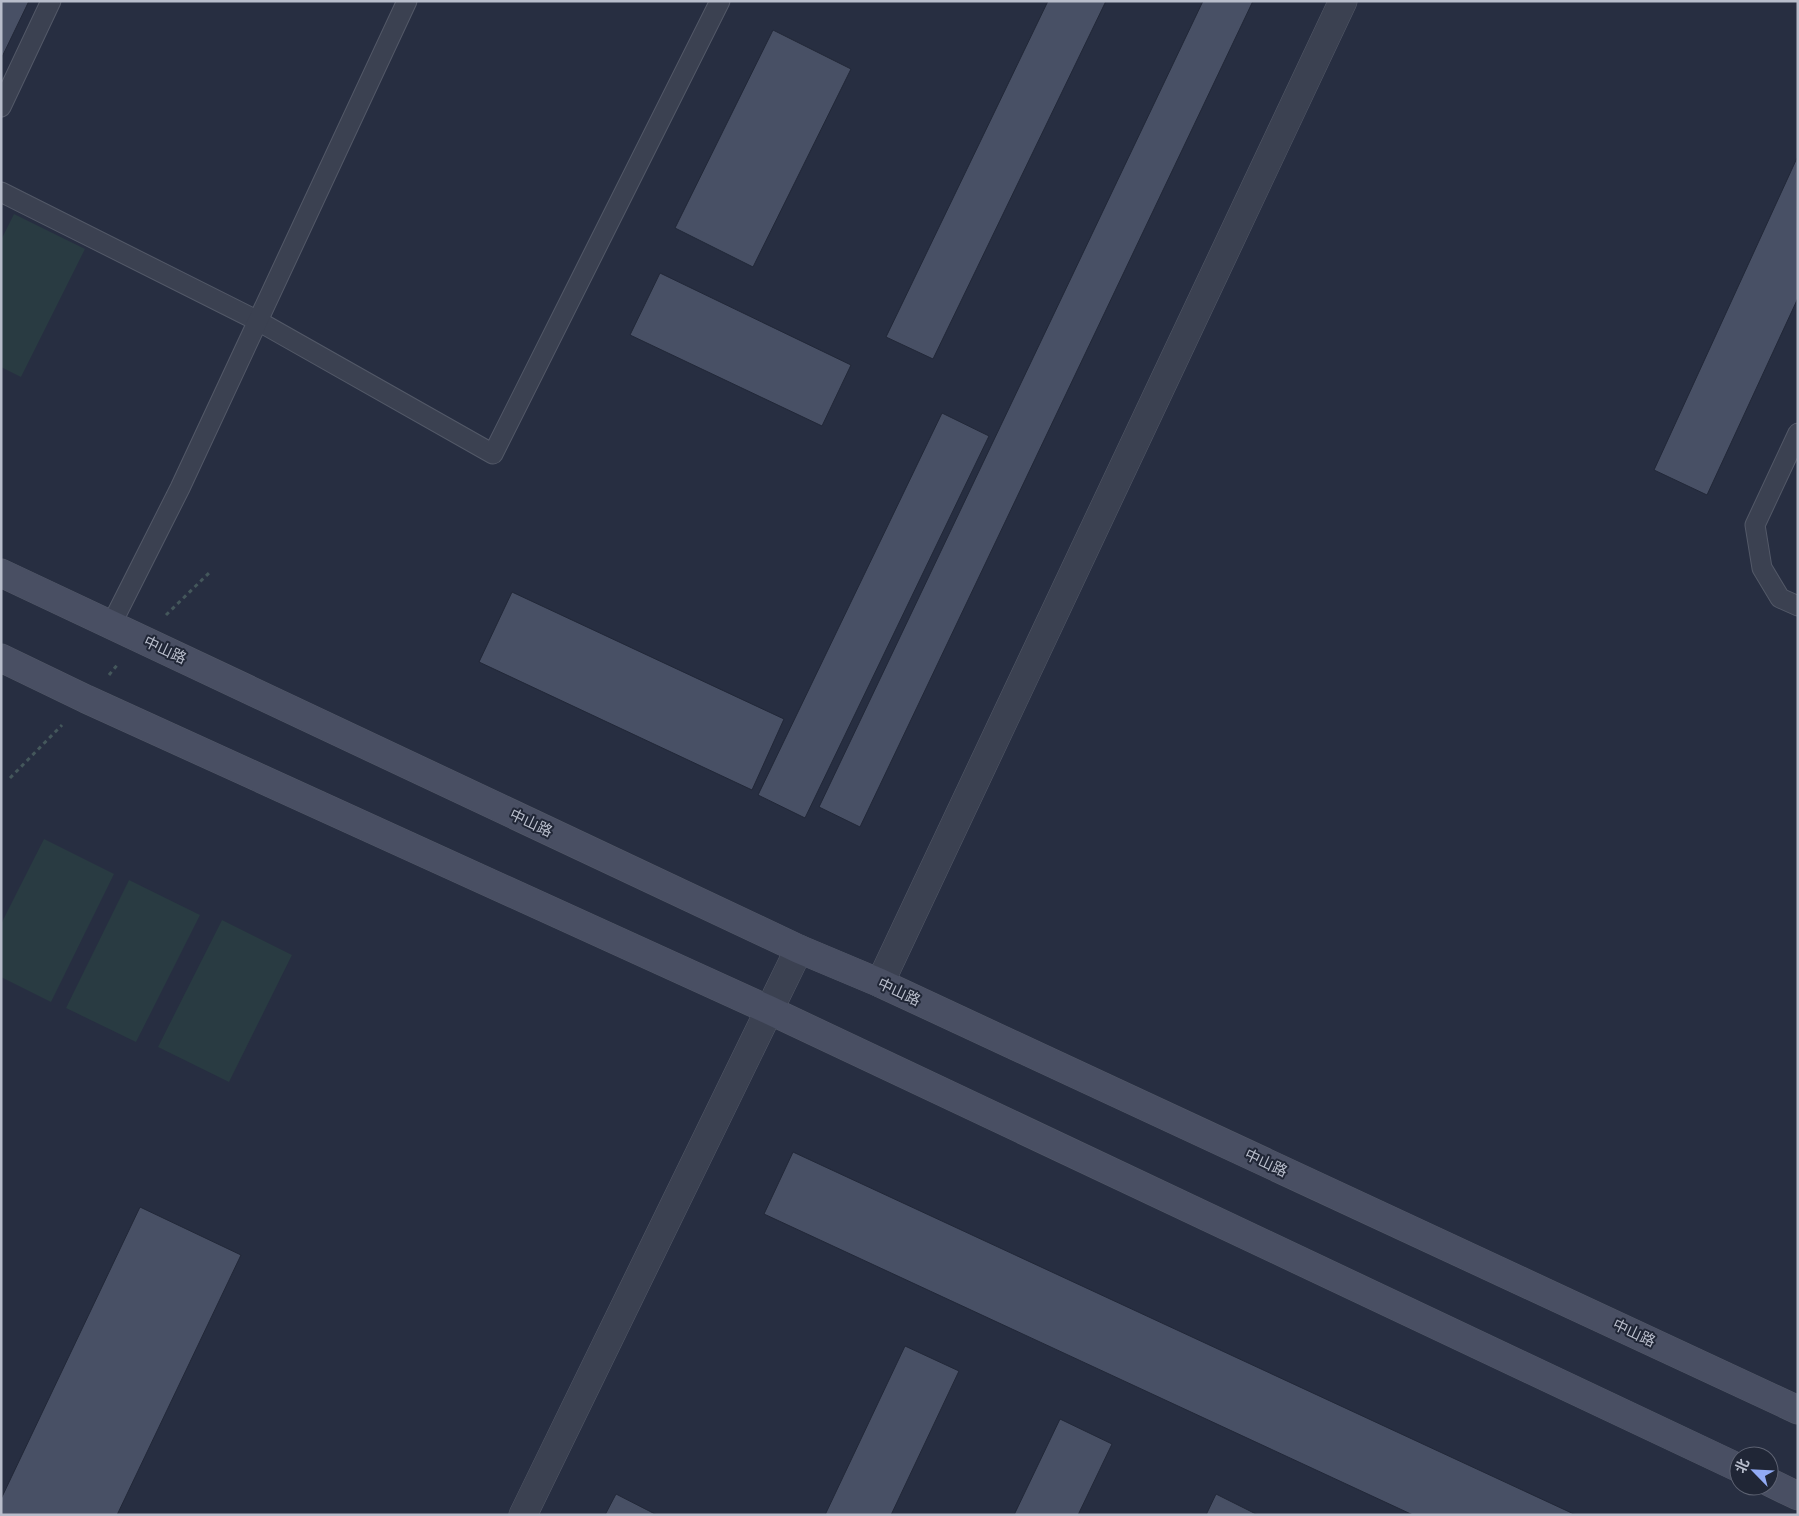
<svg xmlns="http://www.w3.org/2000/svg" width="1799" height="1516" viewBox="0 0 1799 1516" font-family="Inter,'Noto Sans SC',sans-serif">
<style>
.green{fill:#293b42}
.building{fill:#485065;stroke:#222838}
.lines{fill:none;stroke-linecap:round;stroke-linejoin:round}
.lane-casing{stroke:#535968;stroke-width:21}
.street-casing{stroke:#535968;stroke-width:29}
.secondary-casing{stroke:#535968;stroke-width:29}
.path{stroke:#44575b;stroke-width:3;stroke-dasharray:4 4;stroke-linecap:butt}
.lane{stroke:#3b4151;stroke-width:19}
.street{stroke:#3b4151;stroke-width:28}
.secondary{stroke:#494f63;stroke-width:28}
.labels{text-anchor:middle;stroke-width:4;stroke-linejoin:round;paint-order:stroke}
.street-label{font-size:15px;fill:#b8bdcb;stroke:#202636}
</style>
<rect width="100%" height="100%" fill="#272e41"/>
<g class="green">
<path d="M 14,214 L 85,249 L 21,377 L 1,367 L 1,240 Z"/>
<path d="M 44,839 L 114,874 L 51,1002 L 1,977 L 1,924 Z"/>
<path d="M 129,880 L 200,915 L 136,1042 L 66,1008 Z"/>
<path d="M 222,920 L 292,955 L 229,1082 L 158,1047 Z"/>
</g>
<g class="building">
<path d="M 1,1 L 29,1 L 1,59 Z"/>
<path d="M 1048,1 L 1106,1 L 933,359 L 886,337 Z"/>
<path d="M 1203,1 L 1253,1 L 860,827 L 819,807 Z"/>
<path d="M 773,30 L 851,69 L 753,267 L 675,228 Z"/>
<path d="M 1797,158 L 1798,298 L 1707,495 L 1654,470 Z"/>
<path d="M 660,273 L 851,365 L 822,426 L 630,335 Z"/>
<path d="M 942,413 L 989,436 L 805,818 L 758,795 Z"/>
<path d="M 512,592 L 784,719 L 752,790 L 479,662 Z"/>
<path d="M 793,1152 L 1576,1515 L 1413,1515 L 764,1214 Z"/>
<path d="M 140,1207 L 241,1255 L 117,1515 L 1,1515 L 1,1499 Z"/>
<path d="M 905,1346 L 959,1371 L 891,1515 L 825,1515 Z"/>
<path d="M 1060,1419 L 1112,1444 L 1078,1515 L 1014,1515 Z"/>
<path d="M 616,1494 L 657,1515 L 605,1515 Z"/>
<path d="M 1216,1494 L 1258,1515 L 1206,1515 Z"/>
</g>
<g class="lines">
<g class="lane-casing">
<g id="lane">
<path d="M 1,107 L 51,1"/>
<path d="M 1,192 L 258,321 L 493,454 L 720,1"/>
<path d="M 1798,433 L 1755,525 L 1762,568 L 1780,598 L 1798,606"/>
<path d="M 111,625 L 180,488 L 407,1"/>
</g>
</g>
<g class="street-casing">
<g id="street">
<path d="M 880,983 L 1343,1"/>
<path d="M 523,1515 L 799,949"/>
</g>
</g>
<g class="secondary-casing">
<g id="secondary">
<path d="M 1,573 L 799,949 L 880,983 L 1798,1410"/>
<path d="M 1,658 L 86,699 L 769,1010 L 1739,1468"/>
<path d="M 1769,1482 L 1798,1496"/>
</g>
</g>
<g class="path">
<path d="M 166,615 L 210,572"/>
<path d="M 109,675 L 118,664"/>
<path d="M 10,778 L 62,725"/>
</g>
<use href="#lane" class="lane"/>
<use href="#street" class="street"/>
<use href="#secondary" class="secondary"/>
</g>
<g class="labels">
<g class="street-label">
<text transform="translate(165 650) rotate(25)" y="5">中山路</text>
<text transform="translate(531 823) rotate(25)" y="5">中山路</text>
<text transform="translate(899 992) rotate(25)" y="5">中山路</text>
<text transform="translate(1266 1163) rotate(25)" y="5">中山路</text>
<text transform="translate(1634 1333) rotate(25)" y="5">中山路</text>
</g>
</g>
<rect width="1799" height="1516" fill="none" stroke="#b8bdcb" stroke-width="5"/>
<g transform="translate(1754 1471) rotate(294)"><circle r="24" fill="#202636" stroke="#5d6272"/>
<path d="M0-4L9 19L0 12L-9 19Z" fill="#92abf5"/>
<text y="-8" font-size="14" font-weight="bold" text-anchor="middle" fill="#b8bdcb">北</text>
</g>
</svg>
